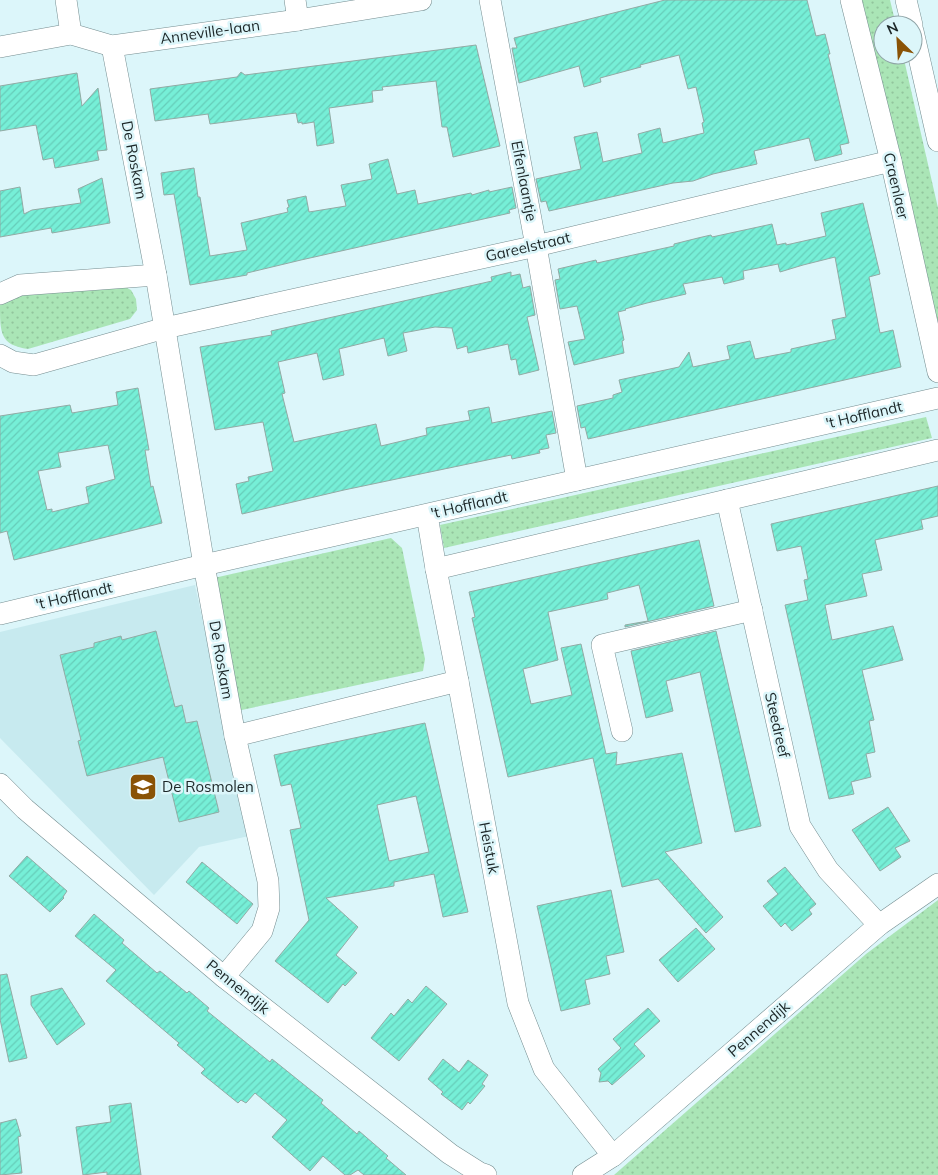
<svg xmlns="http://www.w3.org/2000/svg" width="938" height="1175" viewBox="0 0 938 1175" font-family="Mulish,sans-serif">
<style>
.built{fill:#c7eaef}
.grass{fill:url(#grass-dots)}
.building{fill:url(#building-hatch);stroke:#92aaa4;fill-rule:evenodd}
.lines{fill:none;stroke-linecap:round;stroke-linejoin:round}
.minor-casing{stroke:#758d90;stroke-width:22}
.minor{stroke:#fff;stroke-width:21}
.labels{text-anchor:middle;stroke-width:5;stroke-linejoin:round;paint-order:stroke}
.street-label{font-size:15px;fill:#1c2627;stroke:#dcf6fa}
.poi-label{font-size:15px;fill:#1c2627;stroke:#dcf6fa;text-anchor:start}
</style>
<defs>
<pattern id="grass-dots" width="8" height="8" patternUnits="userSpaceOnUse" patternTransform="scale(1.25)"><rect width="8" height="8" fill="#aae5b6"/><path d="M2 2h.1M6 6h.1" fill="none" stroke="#92c49c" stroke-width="1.8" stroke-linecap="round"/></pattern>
<pattern id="building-hatch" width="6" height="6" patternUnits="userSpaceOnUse" patternTransform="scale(1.25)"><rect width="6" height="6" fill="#76efd7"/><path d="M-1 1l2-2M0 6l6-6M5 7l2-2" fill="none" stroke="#66cdb9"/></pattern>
</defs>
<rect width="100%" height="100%" fill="#dcf6fa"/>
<path class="built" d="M 195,585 L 249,836 L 199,847 L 154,895 L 0,738 L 0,632 Z"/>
<g class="grass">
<path d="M 858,0 L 890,0 L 896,25 L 883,25 L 883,55 L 903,55 L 938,208 L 938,350 Z"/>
<path d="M 119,284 L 131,290 L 136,299 L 137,310 L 130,319 L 28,349 C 0,345 0,333 0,305 L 9,298 L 22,293 Z"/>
<path d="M 926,417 L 932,438 L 444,548 L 440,525 Z"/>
<path d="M 391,538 L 402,548 L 425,659 L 423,671 L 237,711 L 214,578 Z"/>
<path d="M 938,900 L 938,1175 L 614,1175 L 866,954 Z"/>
</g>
<g class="building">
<path d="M 665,0 L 807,0 L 816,36 L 825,34 L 830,54 L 828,54 L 849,143 L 840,145 L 842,154 L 815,161 L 809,138 L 754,151 L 757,164 L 713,174 L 693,181 L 673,183 L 549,211 L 546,201 L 541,202 L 536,179 L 581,169 L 574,137 L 597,132 L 603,162 L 642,153 L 638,134 L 660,128 L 663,143 L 704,133 L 702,123 L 704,122 L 696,87 L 688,89 L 679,55 L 640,65 L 641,67 L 600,78 L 601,82 L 584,87 L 579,66 L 519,83 L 512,48 L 517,48 L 514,38 Z"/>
<path d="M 476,45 L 500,146 L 453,157 L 447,127 L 442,127 L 436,81 L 382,87 L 383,90 L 372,91 L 373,102 L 329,108 L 334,143 L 317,146 L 314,122 L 302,124 L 302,122 L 298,123 L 296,113 L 210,124 L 208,114 L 155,121 L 150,89 L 237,77 L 241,72 L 245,75 Z"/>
<path d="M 77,73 L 82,106 L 98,88 L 107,150 L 97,151 L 99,160 L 55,168 L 53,158 L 43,160 L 36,125 L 0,131 L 0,86 Z"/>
<path d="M 388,159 L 397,194 L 415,190 L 418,204 L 471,193 L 472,195 L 489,190 L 489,192 L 512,187 L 516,208 L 509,210 L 510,213 L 301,260 L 247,273 L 247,275 L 190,285 L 174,194 L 164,195 L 161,173 L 194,168 L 198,197 L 200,197 L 210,256 L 247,250 L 241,223 L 288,212 L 287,208 L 289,207 L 287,200 L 306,196 L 309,212 L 346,206 L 341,185 L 372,179 L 369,164 Z"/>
<path d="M 102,178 L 110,223 L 52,233 L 51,228 L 0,237 L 0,191 L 20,187 L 24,214 L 32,210 L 81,203 L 78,189 Z"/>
<path d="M 863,203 L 880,274 L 869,277 L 880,333 L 893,330 L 901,367 L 588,439 L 585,427 L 581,428 L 577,406 L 613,398 L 613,395 L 622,392 L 619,380 L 679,367 L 689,352 L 693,367 L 730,359 L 727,346 L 750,341 L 755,359 L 791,352 L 791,349 L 836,339 L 832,320 L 846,317 L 835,257 L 803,265 L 780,272 L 778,264 L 743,271 L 744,279 L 724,284 L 722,277 L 683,284 L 686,294 L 647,303 L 625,309 L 626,310 L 618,312 L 624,340 L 622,341 L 624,353 L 574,365 L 568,342 L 585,339 L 577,306 L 560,309 L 555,280 L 560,279 L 558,269 L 596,260 L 597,263 L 674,246 L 674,244 L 698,238 L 711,235 L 712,237 L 772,224 L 777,245 L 786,243 L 786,245 L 826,236 L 821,213 Z"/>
<path d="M 511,272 L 511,276 L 520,274 L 523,288 L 530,286 L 535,315 L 527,317 L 539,370 L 519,375 L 516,359 L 511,360 L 508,344 L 468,353 L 467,346 L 457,349 L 452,328 L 435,327 L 403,333 L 407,351 L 388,356 L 384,338 L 339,349 L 344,375 L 323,380 L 317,353 L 278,362 L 285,393 L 282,394 L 294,442 L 376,424 L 381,446 L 427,435 L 426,428 L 470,420 L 468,411 L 489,407 L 492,423 L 552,411 L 556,433 L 546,435 L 549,448 L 539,450 L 540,453 L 512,459 L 511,455 L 344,490 L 242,514 L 236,484 L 249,481 L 248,477 L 273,471 L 263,422 L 215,430 L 200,347 L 272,335 L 271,331 L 492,281 L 491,277 Z"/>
<path d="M 138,388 L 149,450 L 145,450 L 151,487 L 153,486 L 162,523 L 14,560 L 7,531 L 0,533 L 0,416 L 70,405 L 72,413 L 118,405 L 116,392 ZM 108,445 L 115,479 L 86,487 L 89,503 L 52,512 L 52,509 L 47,510 L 38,471 L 61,467 L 58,453 Z"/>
<path d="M 938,486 L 938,516 L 921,520 L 923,529 L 875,540 L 882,570 L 862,574 L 867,596 L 825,605 L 832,640 L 893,626 L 903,660 L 862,670 L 874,720 L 869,721 L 875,752 L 866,754 L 871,777 L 851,782 L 854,794 L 829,799 L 785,605 L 808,600 L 804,580 L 808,579 L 801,546 L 777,551 L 771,524 Z"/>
<path d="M 699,540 L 714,606 L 625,627 L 625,625 L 648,621 L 639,585 L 607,593 L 608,599 L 548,612 L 558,660 L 523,669 L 531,704 L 572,695 L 561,648 L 581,644 L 606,754 L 617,752 L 616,765 L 682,753 L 702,843 L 665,852 L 723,917 L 706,933 L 658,879 L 622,887 L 593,758 L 508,777 L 472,618 L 475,617 L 469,592 Z"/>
<path d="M 156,631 L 175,707 L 182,705 L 186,723 L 197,721 L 219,812 L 179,822 L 163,757 L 87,776 L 78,741 L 81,740 L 60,655 L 94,647 L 94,643 L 121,636 L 122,640 Z"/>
<path d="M 716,631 L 761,826 L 735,832 L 700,672 L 666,681 L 673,711 L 646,718 L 631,651 Z"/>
<path d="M 425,723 L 468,912 L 443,917 L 434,874 L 394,882 L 394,886 L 326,898 L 358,927 L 336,955 L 357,973 L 345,986 L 343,984 L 328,1003 L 275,961 L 309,920 L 290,830 L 301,828 L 291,784 L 281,786 L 274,755 ZM 416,796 L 429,852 L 389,861 L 377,805 Z"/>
<path d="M 888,807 L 910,841 L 895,848 L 901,857 L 880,871 L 852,830 Z"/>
<path d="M 27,856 L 67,891 L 63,897 L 64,898 L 50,912 L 9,876 Z"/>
<path d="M 202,862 L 253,904 L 237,924 L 186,882 Z"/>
<path d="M 785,867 L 816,904 L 809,910 L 812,914 L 792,931 L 785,923 L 781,927 L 763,906 L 778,894 L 767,881 Z"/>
<path d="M 611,890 L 624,952 L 606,956 L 610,974 L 585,980 L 590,1004 L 561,1011 L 537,906 Z"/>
<path d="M 94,914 L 124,940 L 122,943 L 157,973 L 160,971 L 187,993 L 189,991 L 209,1008 L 207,1011 L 270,1062 L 272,1059 L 323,1100 L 321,1103 L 357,1134 L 359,1131 L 388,1156 L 386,1158 L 406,1175 L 364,1175 L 358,1170 L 350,1175 L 345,1175 L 323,1156 L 310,1171 L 272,1137 L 287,1120 L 255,1093 L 246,1103 L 241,1100 L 238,1103 L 201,1073 L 205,1069 L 177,1045 L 179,1043 L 106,981 L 116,970 L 75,936 Z"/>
<path d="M 696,928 L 715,949 L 678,982 L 659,960 Z"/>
<path d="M 7,974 L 27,1058 L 9,1062 L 0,1019 L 0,975 Z"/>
<path d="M 426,986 L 447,1004 L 399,1061 L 371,1038 L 391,1013 L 394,1016 L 408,999 L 412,1003 Z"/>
<path d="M 62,988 L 85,1024 L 57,1045 L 31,1005 L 31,996 Z"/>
<path d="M 648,1008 L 660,1021 L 634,1044 L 645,1056 L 612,1085 L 608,1081 L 599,1082 L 601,1073 L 598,1069 L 621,1048 L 613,1039 Z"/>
<path d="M 443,1059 L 459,1072 L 468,1060 L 488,1075 L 482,1084 L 485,1086 L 470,1104 L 468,1102 L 462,1110 L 441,1094 L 443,1092 L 428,1079 Z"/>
<path d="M 131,1103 L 141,1175 L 107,1175 L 107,1172 L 83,1175 L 76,1127 L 111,1122 L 109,1106 Z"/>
<path d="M 16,1119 L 21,1136 L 18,1137 L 22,1173 L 0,1175 L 0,1123 Z"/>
</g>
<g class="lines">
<g class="minor-casing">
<g id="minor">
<path d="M 66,0 L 71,34"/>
<path d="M 295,0 L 298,20"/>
<path d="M 490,0 L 536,246 L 577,480"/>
<path d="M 851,0 L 891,161 L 938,372"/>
<path d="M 906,0 L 912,25"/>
<path d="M 913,31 L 938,141"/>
<path d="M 112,46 L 156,275 L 204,565 L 235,736 L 268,881 L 269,908 L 262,931 L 224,977"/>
<path d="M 0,47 L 71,34 L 112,46 L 298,20 L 421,0"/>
<path d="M 0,294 L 20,285 L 156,275"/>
<path d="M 0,355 L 13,362 L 34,365 L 165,328 L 536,246 L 891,161"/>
<path d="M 727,500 L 800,826 L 828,870 L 879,925"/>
<path d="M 427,515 L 436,569 L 458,681 L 518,1003 L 544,1069 L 613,1156"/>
<path d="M 436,569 L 938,450"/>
<path d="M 0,614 L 204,565 L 938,398"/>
<path d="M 622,731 L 602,645 L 752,610"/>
<path d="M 235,736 L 458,681"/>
<path d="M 0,784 L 25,809 L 224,977 L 450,1154 L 480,1173 L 486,1175"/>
<path d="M 583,1175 L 613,1156 L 879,925 L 938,884"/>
</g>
</g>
<use href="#minor" class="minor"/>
</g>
<defs>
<g id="school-square" transform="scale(1.4375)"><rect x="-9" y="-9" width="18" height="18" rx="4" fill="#8a5306" stroke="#dcf6fa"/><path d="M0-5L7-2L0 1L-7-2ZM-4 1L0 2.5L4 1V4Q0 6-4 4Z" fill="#fff"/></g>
</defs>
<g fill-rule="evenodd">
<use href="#school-square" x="143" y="787"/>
</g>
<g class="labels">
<g class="street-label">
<text transform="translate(210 32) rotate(-8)" y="5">Anneville-laan</text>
<text transform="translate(134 160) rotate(79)" y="5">De Roskam</text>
<text transform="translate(524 181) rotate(79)" y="5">Elfenlaantje</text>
<text transform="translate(896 186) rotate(77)" y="5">Craenlaer</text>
<text transform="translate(528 247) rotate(-13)" y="5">Gareelstraat</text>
<text transform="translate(864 415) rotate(-13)" y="5">'t Hofflandt</text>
<text transform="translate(469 505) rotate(-13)" y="5">'t Hofflandt</text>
<text transform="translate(74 596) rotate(-13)" y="5">'t Hofflandt</text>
<text transform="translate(221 660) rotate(80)" y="5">De Roskam</text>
<text transform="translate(777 725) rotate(77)" y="5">Steedreef</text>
<text transform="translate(489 848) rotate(79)" y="5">Heistuk</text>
<text transform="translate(238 987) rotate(39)" y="5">Pennendijk</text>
<text transform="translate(759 1029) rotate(-41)" y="5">Pennendijk</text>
</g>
<g class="poi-label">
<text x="162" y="792">De Rosmolen</text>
</g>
</g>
<g transform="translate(898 40) rotate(335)"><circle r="24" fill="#dcf6fa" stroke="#8fa3a6"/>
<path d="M0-4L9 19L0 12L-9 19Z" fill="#8a5306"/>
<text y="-8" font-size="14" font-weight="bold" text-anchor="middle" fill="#1c2627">N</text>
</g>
</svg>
